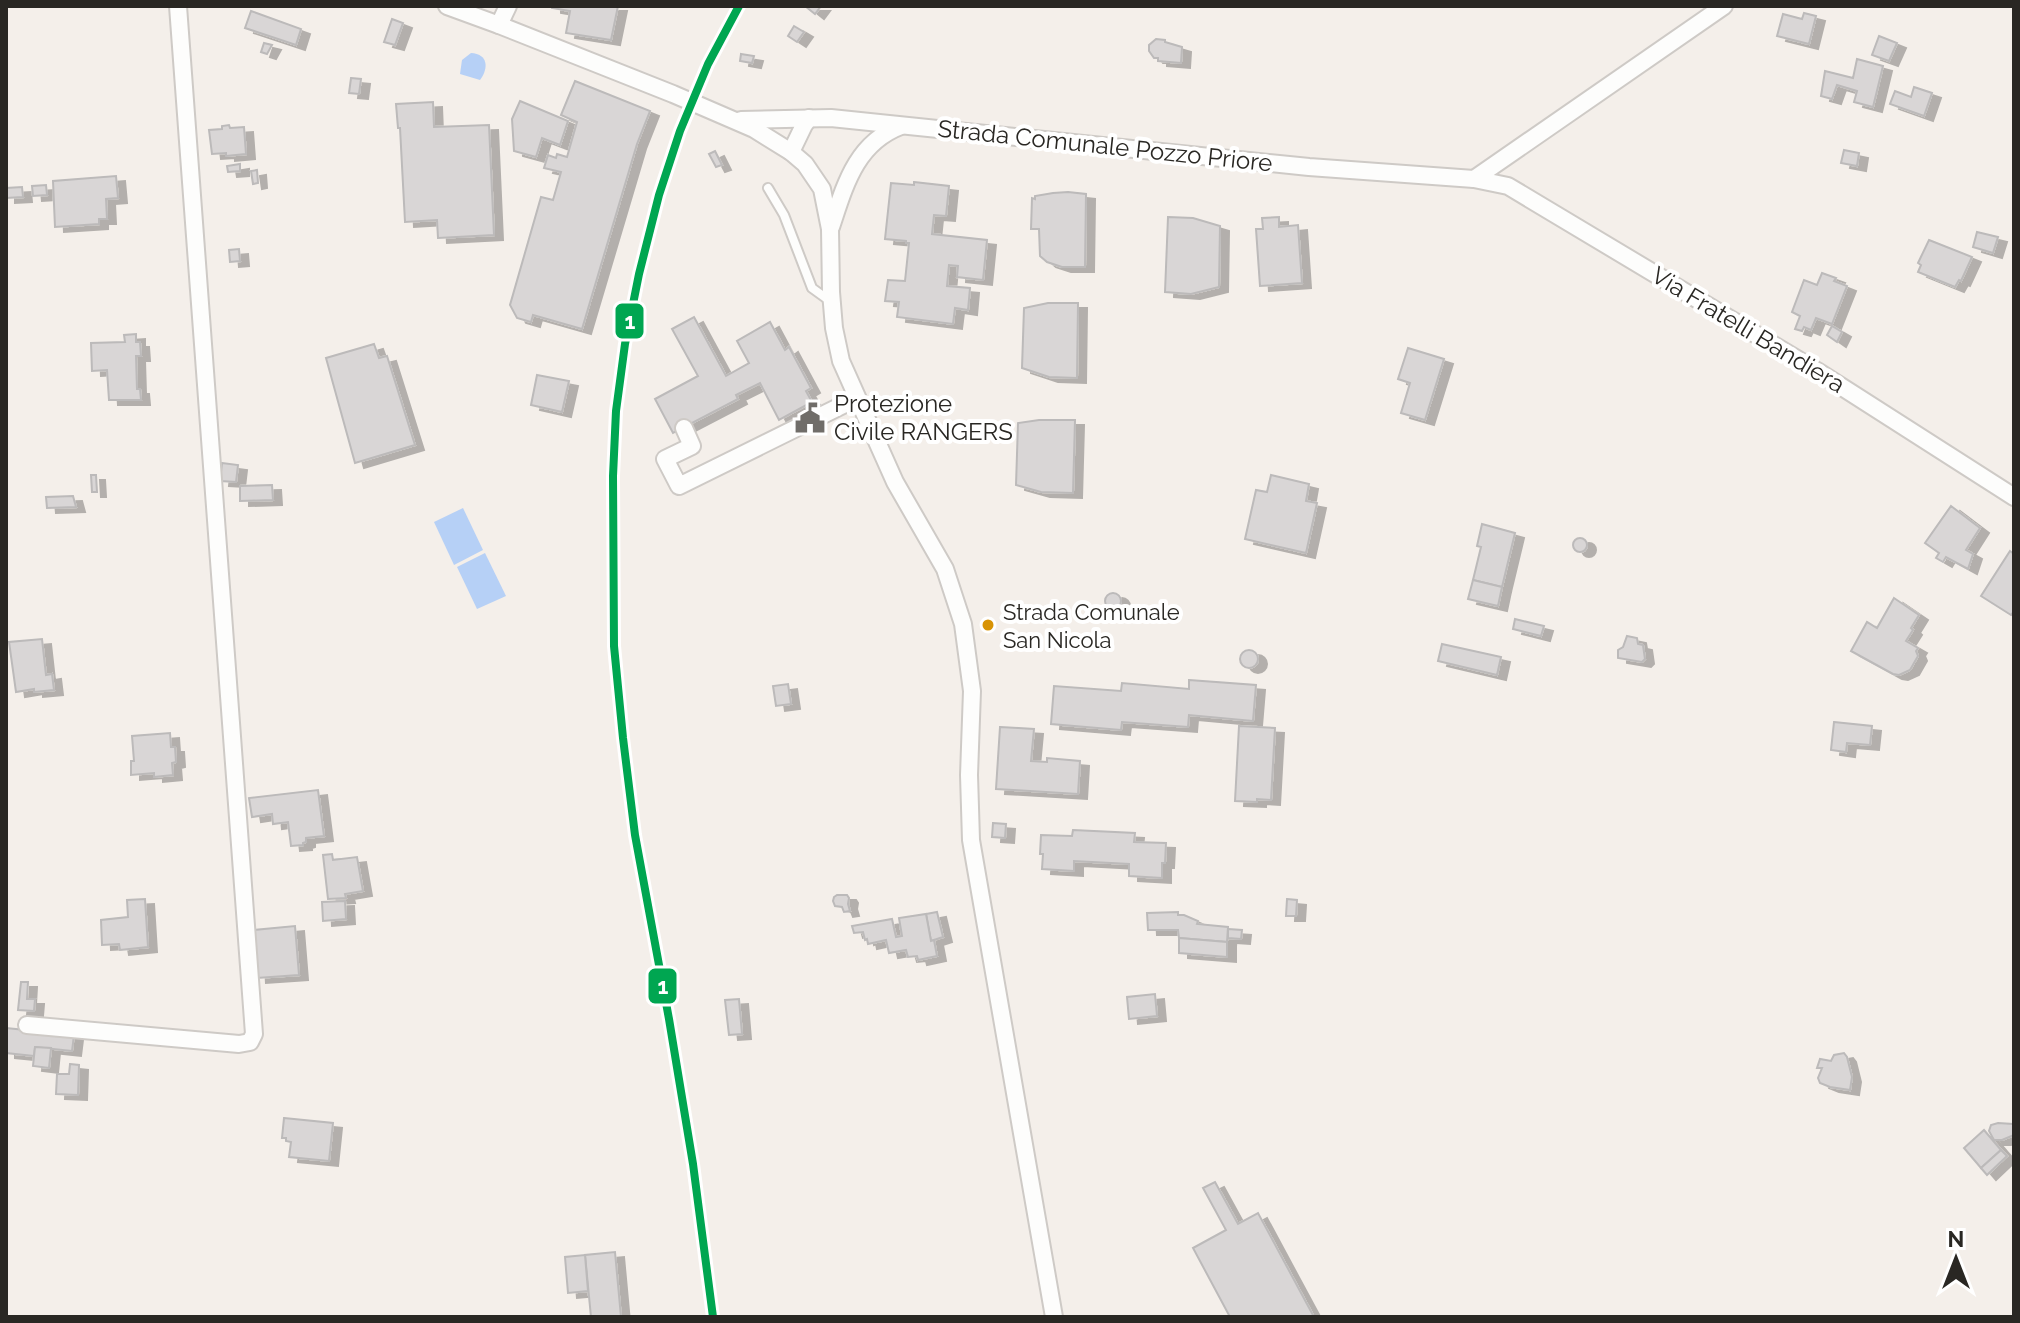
<svg xmlns="http://www.w3.org/2000/svg" width="2020" height="1323" viewBox="0 0 2020 1323" font-family="Raleway,sans-serif">
<style>
.water{fill:#b6d0f6}
.building{fill:#d9d6d6;stroke:#bcbaba;stroke-width:2;filter:url(#shadow)}
.lines{fill:none;stroke-linecap:round;stroke-linejoin:round}
.lane-casing{stroke:#cecac6;stroke-width:12}
.street-casing{stroke:#cecac6;stroke-width:20}
.lane{stroke:#fdfdfc;stroke-width:8}
.street{stroke:#fdfdfc;stroke-width:16}
.rail-1-casing{stroke:#fff;stroke-width:14}
.rail-1{stroke:#00a651;stroke-width:8}
.bus-dot{fill:#d89305;stroke:#fff;stroke-width:3}
.labels{text-anchor:middle;stroke-width:8;stroke-linejoin:round;paint-order:stroke}
.bus-label{font-size:22px;fill:#292723;stroke:#fff;text-anchor:start}
.street-label{font-size:24px;fill:#292723;stroke:#fff}
.poi-label{font-size:24px;fill:#292723;stroke:#fff;text-anchor:start}
.line-badge{stroke:#fff;stroke-width:3}
.badge-label{font-size:22px;text-anchor:middle;font-weight:bold;fill:#fff}
</style>
<defs>
<filter id="shadow"><feDropShadow dx="9" dy="5" stdDeviation="0" flood-color="#0004"/></filter>
</defs>
<rect width="100%" height="100%" fill="#f4efea"/>
<g class="water">
<path d="M 471,53 C 488,54 489,68 480,80 L 460,74 L 462,60 Z"/>
<path d="M 463,508 L 483,550 L 454,565 L 434,522 Z"/>
<path d="M 485,553 L 506,596 L 477,609 L 457,567 Z"/>
</g>
<g class="building">
<path d="M 552,6 L 618,6 L 611,40 L 566,33 L 570,11 L 552,8 Z"/>
<path d="M 805,6 L 821,6 L 815,14 Z"/>
<path d="M 251,11 L 301,29 L 296,45 L 245,28 Z"/>
<path d="M 1804,13 L 1816,16 L 1809,44 L 1777,36 L 1783,14 L 1802,19 Z"/>
<path d="M 392,19 L 403,23 L 395,45 L 384,42 Z"/>
<path d="M 794,26 L 804,32 L 797,42 L 788,36 Z"/>
<path d="M 1879,36 L 1897,43 L 1889,61 L 1872,55 Z"/>
<path d="M 1156,39 L 1165,40 L 1165,42 L 1182,47 L 1181,63 L 1158,61 L 1158,58 L 1154,58 L 1149,51 L 1149,45 Z"/>
<path d="M 264,43 L 272,45 L 267,54 L 261,52 Z"/>
<path d="M 741,54 L 754,56 L 752,63 L 740,61 Z"/>
<path d="M 1857,59 L 1883,66 L 1873,107 L 1854,102 L 1857,91 L 1837,85 L 1832,99 L 1821,96 L 1825,71 L 1853,78 Z"/>
<path d="M 351,78 L 361,79 L 359,94 L 349,93 Z"/>
<path d="M 575,81 L 650,111 L 637,144 L 582,329 L 533,315 L 531,322 L 517,318 L 510,305 L 541,197 L 553,200 L 561,172 L 544,168 L 548,155 L 556,158 L 557,154 L 567,157 L 577,122 L 561,115 Z"/>
<path d="M 1914,87 L 1932,93 L 1924,116 L 1890,104 L 1895,91 L 1911,97 Z"/>
<path d="M 520,101 L 568,121 L 560,145 L 542,138 L 536,157 L 514,151 L 512,119 Z"/>
<path d="M 433,102 L 434,127 L 489,125 L 494,235 L 438,238 L 437,220 L 405,222 L 400,128 L 398,128 L 396,104 Z"/>
<path d="M 229,125 L 230,128 L 244,127 L 246,154 L 226,156 L 226,153 L 212,154 L 209,130 L 222,129 L 222,126 Z"/>
<path d="M 1844,150 L 1859,153 L 1857,166 L 1841,163 Z"/>
<path d="M 715,151 L 722,165 L 716,167 L 709,154 Z"/>
<path d="M 240,164 L 240,171 L 228,172 L 227,166 Z"/>
<path d="M 257,170 L 258,183 L 253,184 L 251,171 Z"/>
<path d="M 116,176 L 118,198 L 106,199 L 107,219 L 99,219 L 99,224 L 55,227 L 53,181 Z"/>
<path d="M 914,182 L 949,186 L 946,216 L 934,215 L 932,234 L 987,240 L 983,280 L 957,277 L 958,266 L 949,265 L 947,286 L 970,288 L 968,310 L 955,308 L 953,324 L 897,317 L 899,302 L 885,301 L 888,280 L 905,281 L 909,243 L 906,243 L 906,241 L 885,239 L 891,183 L 914,185 Z"/>
<path d="M 46,185 L 47,195 L 33,196 L 32,186 Z"/>
<path d="M 22,187 L 23,197 L 6,198 L 6,188 Z"/>
<path d="M 1068,192 L 1086,194 L 1085,267 L 1062,267 L 1047,262 L 1040,256 L 1039,229 L 1031,229 L 1032,198 L 1035,199 L 1035,196 L 1053,193 Z"/>
<path d="M 1168,217 L 1193,218 L 1220,226 L 1219,287 L 1191,294 L 1165,292 Z"/>
<path d="M 1279,217 L 1279,227 L 1298,225 L 1302,283 L 1260,286 L 1256,229 L 1263,229 L 1262,218 Z"/>
<path d="M 1977,232 L 1998,237 L 1993,253 L 1973,247 Z"/>
<path d="M 1929,240 L 1972,257 L 1961,281 L 1959,280 L 1955,287 L 1918,272 L 1921,265 L 1918,263 Z"/>
<path d="M 239,249 L 240,261 L 230,262 L 229,250 Z"/>
<path d="M 1822,273 L 1836,278 L 1834,281 L 1847,286 L 1832,324 L 1816,318 L 1811,330 L 1804,327 L 1802,331 L 1795,329 L 1800,316 L 1792,312 L 1804,280 L 1817,285 Z"/>
<path d="M 1048,303 L 1078,303 L 1077,378 L 1049,377 L 1022,368 L 1024,308 Z"/>
<path d="M 694,317 L 726,376 L 749,363 L 737,341 L 770,322 L 785,350 L 789,347 L 811,388 L 806,391 L 812,402 L 779,420 L 760,383 L 736,395 L 738,399 L 673,433 L 655,399 L 698,376 L 672,329 Z"/>
<path d="M 1832,326 L 1842,332 L 1837,342 L 1827,335 Z"/>
<path d="M 136,334 L 136,342 L 140,342 L 141,356 L 136,356 L 137,389 L 140,389 L 141,400 L 109,400 L 107,370 L 92,371 L 91,343 L 125,342 L 124,335 Z"/>
<path d="M 374,344 L 379,358 L 387,356 L 415,445 L 355,463 L 326,358 Z"/>
<path d="M 1408,348 L 1444,359 L 1425,420 L 1401,413 L 1410,383 L 1398,379 Z"/>
<path d="M 537,375 L 569,381 L 562,412 L 531,405 Z"/>
<path d="M 1039,420 L 1075,420 L 1073,493 L 1041,492 L 1016,485 L 1018,423 Z"/>
<path d="M 222,463 L 238,465 L 236,482 L 220,481 Z"/>
<path d="M 91,475 L 96,475 L 97,492 L 92,492 Z"/>
<path d="M 1271,475 L 1309,484 L 1306,501 L 1317,503 L 1306,553 L 1245,539 L 1256,490 L 1267,492 Z"/>
<path d="M 272,485 L 273,500 L 240,501 L 240,486 Z"/>
<path d="M 73,496 L 76,507 L 47,508 L 46,497 Z"/>
<path d="M 1951,506 L 1980,528 L 1966,550 L 1973,554 L 1968,569 L 1946,557 L 1943,562 L 1936,558 L 1939,553 L 1925,543 Z"/>
<path d="M 1482,524 L 1515,533 L 1502,587 L 1473,580 L 1481,547 L 1477,546 Z"/>
<circle cx="1580" cy="545" r="7"/>
<path d="M 2010,551 L 2014,554 L 2014,611 L 2011,615 L 1981,596 Z"/>
<path d="M 1473,580 L 1502,587 L 1498,606 L 1468,599 Z"/>
<circle cx="1113" cy="601" r="8"/>
<path d="M 1894,598 L 1919,615 L 1911,628 L 1913,630 L 1906,641 L 1918,648 L 1916,651 L 1918,656 L 1910,670 L 1899,675 L 1893,674 L 1851,651 L 1867,622 L 1877,628 Z"/>
<path d="M 1515,619 L 1544,626 L 1541,636 L 1513,629 Z"/>
<path d="M 1627,636 L 1637,638 L 1638,644 L 1643,645 L 1645,659 L 1642,662 L 1618,658 L 1618,650 L 1623,647 Z"/>
<path d="M 42,639 L 46,675 L 52,674 L 54,690 L 34,692 L 34,689 L 16,692 L 9,642 Z"/>
<path d="M 1442,644 L 1501,657 L 1497,675 L 1438,661 Z"/>
<circle cx="1249" cy="659" r="9"/>
<path d="M 1189,680 L 1256,685 L 1253,721 L 1189,715 L 1188,727 L 1122,722 L 1121,730 L 1051,724 L 1054,686 L 1121,691 L 1122,683 L 1189,689 Z"/>
<path d="M 788,684 L 791,704 L 776,706 L 773,686 Z"/>
<path d="M 1834,722 L 1872,726 L 1870,745 L 1847,743 L 1846,752 L 1831,750 Z"/>
<path d="M 1239,726 L 1275,728 L 1271,800 L 1257,799 L 1257,802 L 1235,801 Z"/>
<path d="M 1000,727 L 1034,729 L 1031,761 L 1047,762 L 1047,758 L 1080,761 L 1078,794 L 996,789 Z"/>
<path d="M 170,733 L 171,747 L 175,747 L 176,762 L 172,763 L 173,775 L 154,777 L 154,773 L 131,775 L 131,761 L 134,761 L 132,736 Z"/>
<path d="M 318,790 L 324,836 L 306,838 L 306,842 L 303,843 L 303,845 L 291,846 L 288,822 L 273,824 L 272,814 L 252,817 L 249,798 Z"/>
<path d="M 993,823 L 1006,824 L 1005,838 L 992,837 Z"/>
<path d="M 1073,830 L 1135,833 L 1134,842 L 1166,843 L 1165,863 L 1162,863 L 1162,878 L 1129,876 L 1129,864 L 1074,861 L 1074,871 L 1042,869 L 1043,854 L 1040,854 L 1041,835 L 1072,836 Z"/>
<path d="M 332,854 L 333,860 L 357,857 L 363,891 L 345,894 L 346,898 L 328,899 L 323,855 Z"/>
<path d="M 837,895 L 847,895 L 849,898 L 848,904 L 850,911 L 844,912 L 842,907 L 835,906 L 833,901 L 834,897 Z"/>
<path d="M 145,899 L 148,947 L 120,950 L 119,944 L 102,945 L 101,920 L 128,917 L 127,900 Z"/>
<path d="M 1287,899 L 1297,900 L 1296,916 L 1286,916 Z"/>
<path d="M 345,901 L 346,919 L 323,921 L 322,902 Z"/>
<path d="M 937,912 L 943,937 L 931,941 L 926,914 Z"/>
<path d="M 1178,912 L 1178,915 L 1184,915 L 1198,921 L 1197,924 L 1228,927 L 1227,942 L 1179,938 L 1178,930 L 1148,930 L 1147,913 Z"/>
<path d="M 926,914 L 931,941 L 934,940 L 937,956 L 918,960 L 917,956 L 908,957 L 906,950 L 889,953 L 886,940 L 868,944 L 867,939 L 865,940 L 863,932 L 854,933 L 852,926 L 892,919 L 896,937 L 902,936 L 899,918 Z"/>
<path d="M 295,926 L 299,975 L 257,978 L 254,930 Z"/>
<path d="M 1228,929 L 1242,930 L 1241,939 L 1228,938 Z"/>
<path d="M 1179,938 L 1227,942 L 1227,957 L 1179,953 Z"/>
<path d="M 21,982 L 28,982 L 27,999 L 35,999 L 34,1011 L 18,1010 Z"/>
<path d="M 1155,994 L 1157,1016 L 1129,1019 L 1127,997 Z"/>
<path d="M 739,999 L 742,1034 L 729,1035 L 725,1000 Z"/>
<path d="M 6,1028 L 74,1035 L 72,1051 L 35,1047 L 34,1056 L 6,1053 Z"/>
<path d="M 35,1047 L 51,1048 L 49,1068 L 33,1066 Z"/>
<path d="M 1844,1053 L 1847,1057 L 1852,1077 L 1850,1090 L 1830,1087 L 1820,1083 L 1818,1078 L 1822,1068 L 1817,1068 L 1820,1059 L 1831,1061 L 1834,1055 Z"/>
<path d="M 70,1064 L 79,1065 L 78,1095 L 56,1094 L 57,1074 L 69,1074 Z"/>
<path d="M 284,1118 L 333,1123 L 329,1161 L 289,1157 L 291,1142 L 286,1141 L 286,1138 L 282,1138 Z"/>
<path d="M 1998,1123 L 2013,1124 L 2014,1135 L 2002,1140 L 1994,1140 L 1989,1131 L 1991,1125 Z"/>
<path d="M 1984,1130 L 2001,1150 L 1981,1168 L 1964,1148 Z"/>
<path d="M 2001,1150 L 2007,1156 L 1987,1175 L 1981,1168 Z"/>
<path d="M 1215,1182 L 1238,1224 L 1258,1213 L 1314,1317 L 1230,1317 L 1193,1248 L 1226,1230 L 1203,1188 Z"/>
<path d="M 615,1252 L 621,1317 L 591,1317 L 585,1255 Z"/>
<path d="M 585,1255 L 588,1291 L 568,1293 L 565,1257 Z"/>
</g>
<g class="lines">
<g class="lane-casing">
<path id="lane" d="M 768,188 L 784,215 L 812,288 L 830,301"/>
</g>
<g class="street-casing">
<g id="street">
<path d="M 447,6 L 499,25 L 673,94 L 754,129 L 791,152 L 805,164 L 822,189 L 830,229 L 831,292 L 834,328 L 841,361 L 895,482 L 945,569 L 963,624 L 972,691 L 969,775 L 971,840 L 1054,1317"/>
<path d="M 499,25 L 508,6"/>
<path d="M 741,120 L 831,118 L 860,121 L 1309,167 L 1474,179 L 1508,186 L 1817,371 L 2014,497"/>
<path d="M 791,152 L 804,125 L 809,118"/>
<path d="M 1474,179 L 1724,6"/>
<path d="M 831,227 C 845,185 856,143 901,126"/>
<path d="M 684,428 L 692,446 L 665,459 L 679,486 L 857,398"/>
<path d="M 27,1025 L 239,1044 L 250,1042 L 254,1034 L 178,6"/>
</g>
</g>
<use href="#lane" class="lane"/>
<use href="#street" class="street"/>
<g class="rail-1-casing">
<path id="rail-1" d="M 713,1317 L 693,1164 L 669,1019 L 635,835 L 623,738 L 614,646 L 613,476 L 616,411 L 625,344 L 639,274 L 659,195 L 680,131 L 708,64 L 739,6"/>
</g>
<use href="#rail-1" class="rail-1"/>
</g>
<defs>
<g id="civic-bare" transform="scale(2.4)"><path d="M-.6-6.5H3V-4.5H.6V-3L4-1V1h2V6H-6V1h2V-1L-.6-3ZM-1.2 2.5V6h2.4V2.5Z" fill="#706d69" stroke="#fff" stroke-width="2.5" paint-order="stroke"/></g>
</defs>
<g fill-rule="evenodd">
<use href="#civic-bare" x="810" y="418"/>
</g>
<circle class="bus-dot" cx="988" cy="625" r="7"/>
<g class="labels">
<g class="bus-label">
<text x="1003" y="620">Strada Comunale<tspan x="1003" dy="28">San Nicola</tspan></text>
</g>
<g class="street-label">
<text transform="translate(1105 146) rotate(6)" y="8">Strada Comunale Pozzo Priore</text>
<text transform="translate(1748 330) rotate(31)" y="8">Via Fratelli Bandiera</text>
</g>
<g class="poi-label">
<text x="834" y="412">Protezione<tspan x="834" dy="28">Civile RANGERS</tspan></text>
</g>
</g>
<g class="line-badge">
<rect x="614" y="302" width="31" height="38" rx="8" fill="#00a651"/>
<rect x="647" y="967" width="31" height="38" rx="8" fill="#00a651"/>
</g>
<g class="badge-label">
<text x="630" y="329">1</text>
<text x="663" y="994">1</text>
</g>
<rect width="2020" height="1323" fill="none" stroke="#292723" stroke-width="16"/>
<g transform="translate(1956 1259)" stroke="#ffffff" stroke-width="6" paint-order="stroke">
<path d="M0-6L14 30L0 20L-14 30Z" fill="#292723"/>
<text y="-12" font-size="22" font-weight="bold" text-anchor="middle" fill="#292723">N</text>
</g>
</svg>
